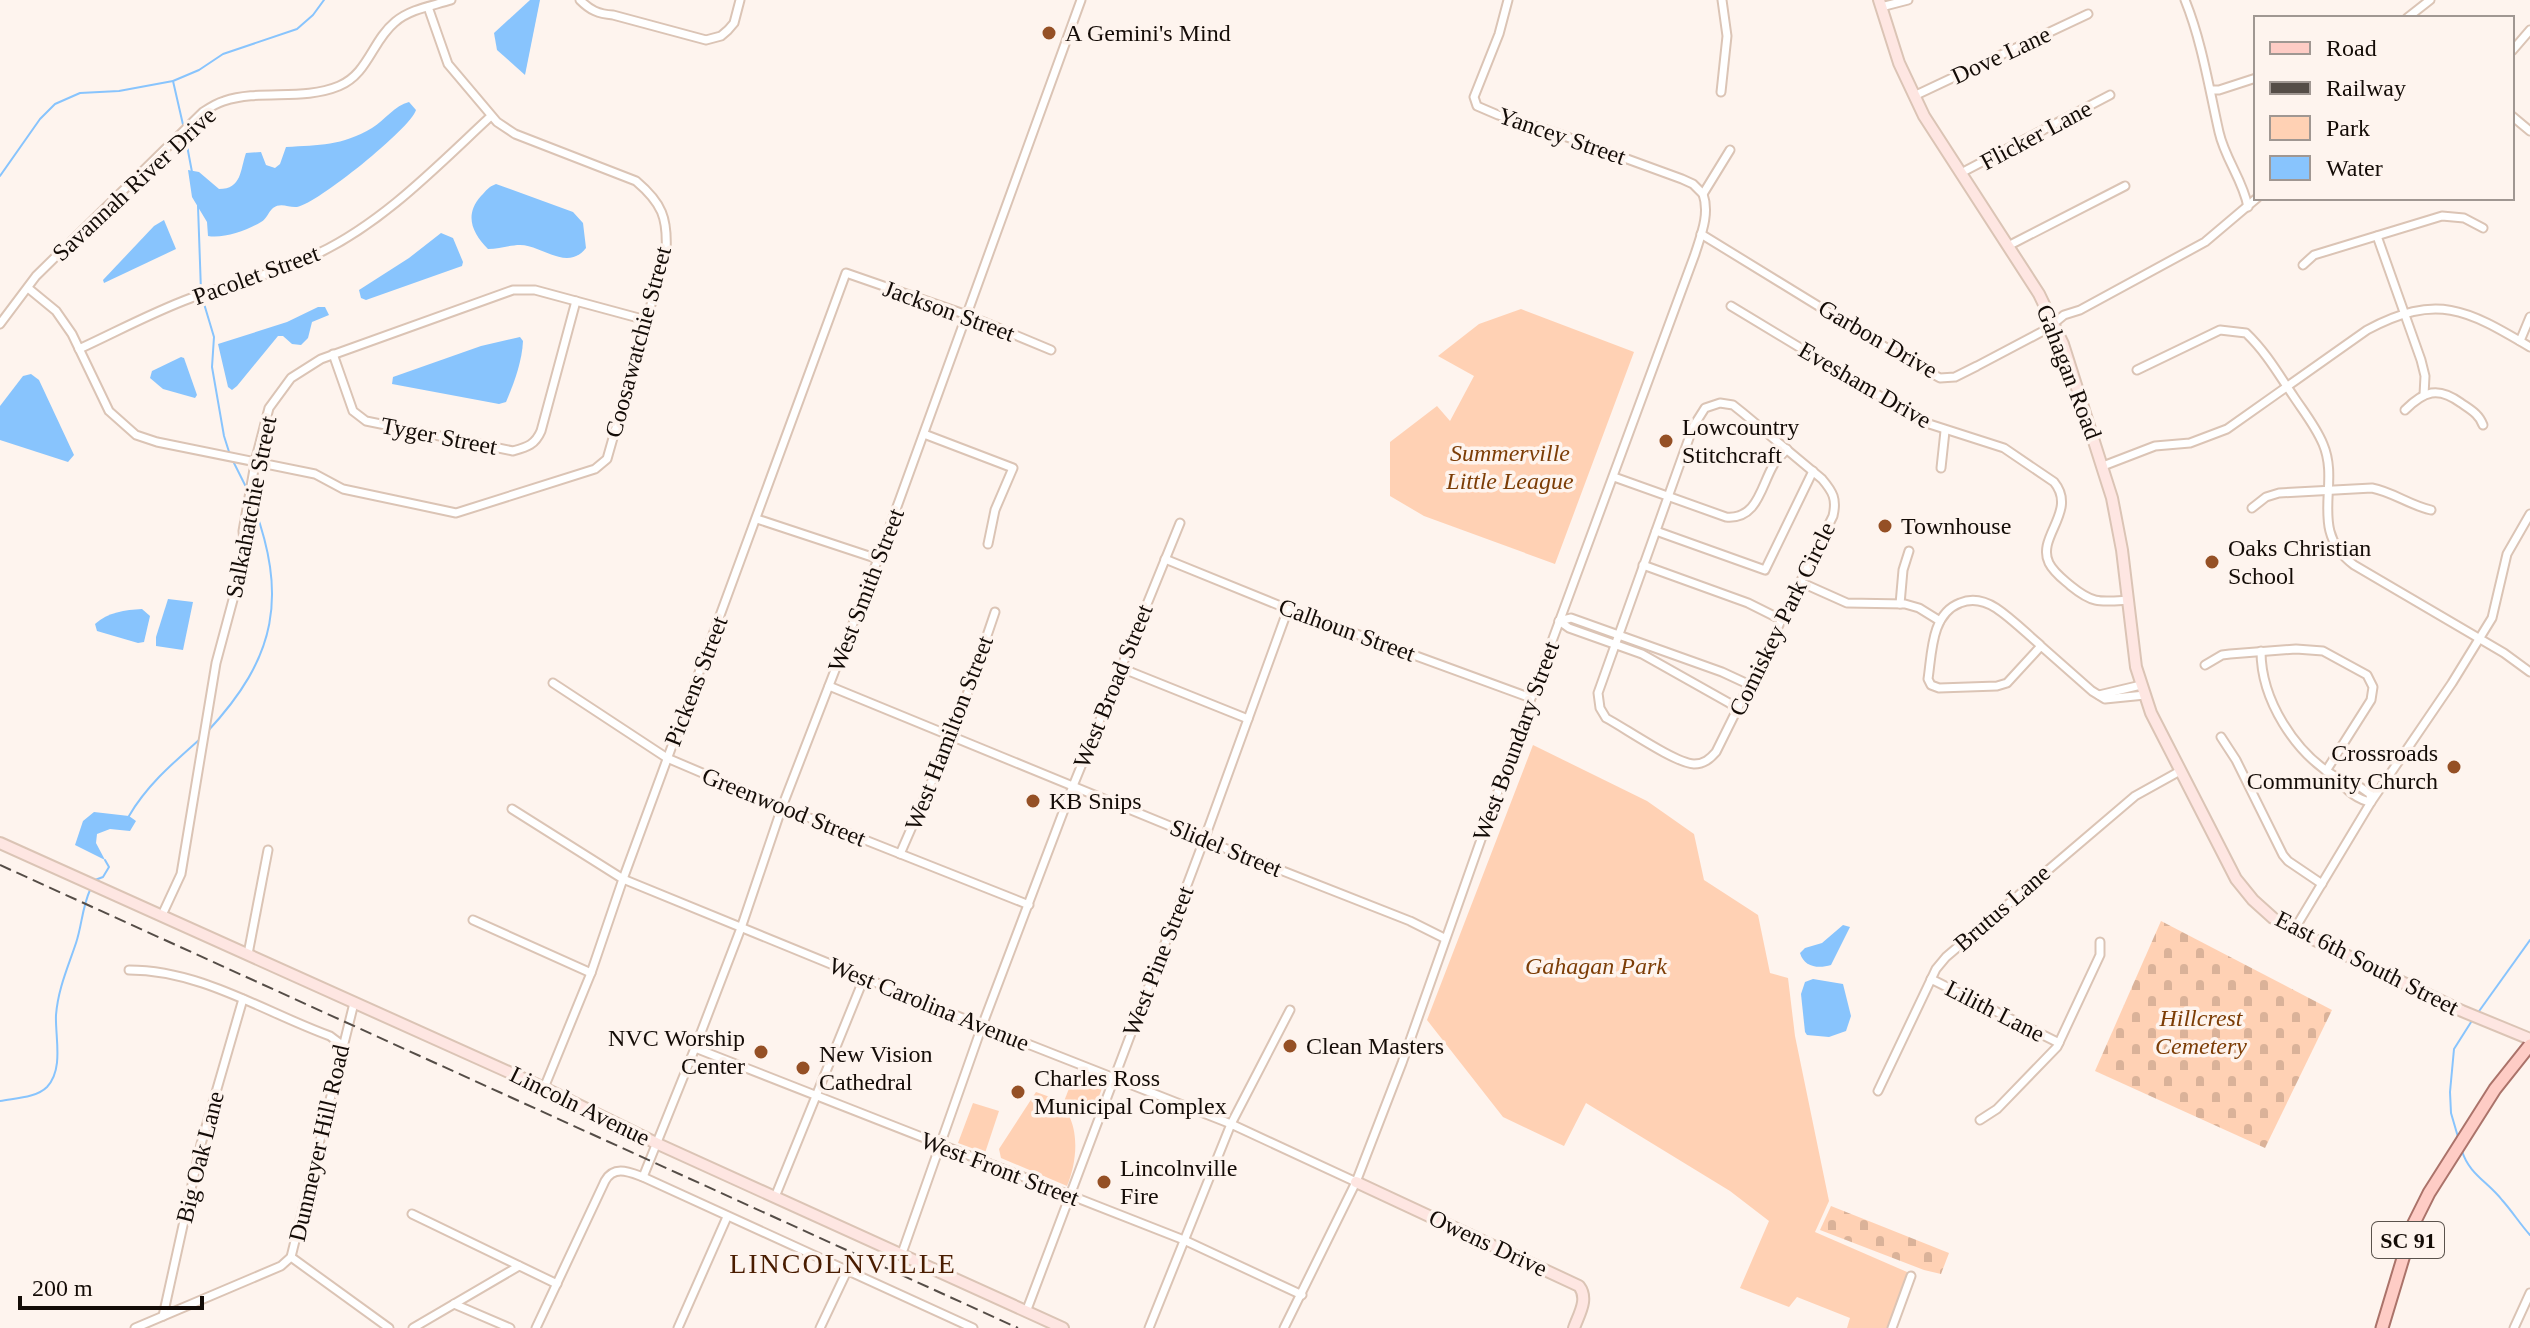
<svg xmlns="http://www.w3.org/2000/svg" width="2530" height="1328" viewBox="0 0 2530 1328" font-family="'Times New Roman',serif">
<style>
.cemetery{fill:url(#cemetery-stones)}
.park{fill:#ffd1b4}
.water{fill:#88c4fd}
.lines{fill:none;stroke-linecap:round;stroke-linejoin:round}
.stream{stroke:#88c4fd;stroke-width:2}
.street-casing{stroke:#dbc4b5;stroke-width:11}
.secondary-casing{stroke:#dbc4b5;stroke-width:14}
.primary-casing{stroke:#ab736a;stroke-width:15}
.street{stroke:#fff;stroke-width:7}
.secondary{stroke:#fee6e2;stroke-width:10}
.primary{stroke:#feccc5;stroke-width:11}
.rail{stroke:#554d47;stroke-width:2;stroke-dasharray:12 6;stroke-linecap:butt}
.poi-dot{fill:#955025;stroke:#fef4ee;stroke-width:3}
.labels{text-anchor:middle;stroke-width:7;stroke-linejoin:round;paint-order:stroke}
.shield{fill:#fef4ee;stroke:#5a524c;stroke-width:2}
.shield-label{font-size:22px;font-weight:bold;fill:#140c07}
.poi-label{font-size:24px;fill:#140c07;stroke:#fef4ee;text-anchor:start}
.street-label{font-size:24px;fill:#140c07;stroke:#fef4ee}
.park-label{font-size:24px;font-style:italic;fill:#7c3d06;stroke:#fef4ee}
.quarter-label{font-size:28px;letter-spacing:2px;fill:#491c00;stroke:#fef4ee}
</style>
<defs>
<pattern id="cemetery-stones" width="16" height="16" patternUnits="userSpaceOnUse" patternTransform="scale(2)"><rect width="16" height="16" fill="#ffd1b4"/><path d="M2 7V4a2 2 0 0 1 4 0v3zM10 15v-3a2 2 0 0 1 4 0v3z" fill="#dab299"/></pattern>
</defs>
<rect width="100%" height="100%" fill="#fef4ee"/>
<g class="cemetery">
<path d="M 2161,921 L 2332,1010 L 2265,1148 L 2095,1071 Z"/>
<path d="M 1831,1206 L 1949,1253 L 1941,1274 L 1924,1270 L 1820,1230 Z"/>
</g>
<g class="park">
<path d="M 1521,309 L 1634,352 L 1555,564 L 1424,516 L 1390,496 L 1390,442 L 1437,406 L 1450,421 L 1474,376 L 1438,356 L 1479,324 Z"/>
<path d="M 1533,745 L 1647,801 L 1694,834 L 1704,880 L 1758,915 L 1770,973 L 1788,978 L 1795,1036 L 1829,1201 L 1815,1232 L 1914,1275 L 1892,1328 L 1847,1328 L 1850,1318 L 1797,1297 L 1789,1307 L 1740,1288 L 1769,1221 L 1730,1191 L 1586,1103 L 1564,1146 L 1503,1117 L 1427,1020 Z"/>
<path d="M 1075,1073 L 1104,1083 L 1092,1115 L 1063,1104 Z"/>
<path d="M 1036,1092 C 1041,1094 1049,1096 1054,1099 C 1082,1117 1078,1160 1067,1186 L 1001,1158 L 999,1149 Z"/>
<path d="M 973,1103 L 999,1111 L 985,1153 L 958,1143 Z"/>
</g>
<g class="water">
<path d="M 530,0 L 540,0 L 525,75 L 497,50 L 494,33 Z"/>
<path d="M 409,102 L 416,110 C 411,128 317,204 297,207 C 289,208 281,202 273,208 C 268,212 267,219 261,222 C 248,230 223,239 208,236 L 207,222 L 192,197 L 188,170 L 199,172 L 219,189 C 242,189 240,170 246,153 L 261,152 L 266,165 L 275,168 L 280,164 L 286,147 C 320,145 341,146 372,128 C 385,120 395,105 409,102 Z"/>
<path d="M 496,184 L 573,212 L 583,223 L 586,248 C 567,272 542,245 520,245 C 510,245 499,249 488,249 C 472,233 464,215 481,196 C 487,190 488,187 496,184 Z"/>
<path d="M 164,220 L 176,249 L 104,283 L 103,280 L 154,226 Z"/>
<path d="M 441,233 L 453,238 L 463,262 L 462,266 L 366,300 L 361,298 L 359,290 L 409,258 Z"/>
<path d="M 318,307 L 325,307 L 329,315 L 312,322 L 308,338 L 301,345 L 292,344 L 283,336 L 278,336 L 237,386 L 232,390 L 228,387 L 218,344 L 287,322 Z"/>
<path d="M 520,337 L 523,341 C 522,362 514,383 506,402 L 499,404 L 392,384 L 393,377 L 481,346 Z"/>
<path d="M 181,357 L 184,358 L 197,395 L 195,398 L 163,389 L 150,378 L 152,371 Z"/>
<path d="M 31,374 L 39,380 L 74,455 L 68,462 L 0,440 L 0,406 L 23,376 Z"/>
<path d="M 168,599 L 193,602 L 183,650 L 156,646 L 156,637 Z"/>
<path d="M 142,609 L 150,616 L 144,642 L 138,643 L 97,631 L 95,624 C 108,612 125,610 142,609 Z"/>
<path d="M 94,812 L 129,816 L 136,821 L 130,831 L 110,829 L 97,834 L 96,843 L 105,860 L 75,845 L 83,821 Z"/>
<path d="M 1843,925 L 1850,927 L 1831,965 C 1818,969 1804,967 1800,953 L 1805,948 L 1822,943 Z"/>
<path d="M 1813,979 L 1843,984 L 1851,1016 L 1846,1031 L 1829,1037 L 1807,1035 L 1805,1032 L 1801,994 L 1805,982 Z"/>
</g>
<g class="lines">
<g class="stream">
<path d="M 173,81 L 184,129"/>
<path d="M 185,135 L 192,172"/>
<path d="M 0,176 L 40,119 L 55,104 L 80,93 L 119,91 L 173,81 L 199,70 L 223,54 L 297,29 L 313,15 L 324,0"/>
<path d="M 198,206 L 201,291"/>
<path d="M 202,297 L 214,337 L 212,367 L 224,436 L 230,455"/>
<path d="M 233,461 L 248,491"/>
<path d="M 207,732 C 277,657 288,596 252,501"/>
<path d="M 129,816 C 147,785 173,763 200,739"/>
<path d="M 95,880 L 103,877 L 109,867 L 105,860"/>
<path d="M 2477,1014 L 2530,940"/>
<path d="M 0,1101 C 15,1098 36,1098 47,1087 C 64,1069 55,1037 56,1015 C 58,989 68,967 76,943 C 82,925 82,908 90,890"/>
<path d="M 2458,1137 L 2451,1113 L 2450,1092 L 2454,1049 L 2473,1019"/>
<path d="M 2462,1151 C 2469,1174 2488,1182 2502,1200 C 2512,1211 2520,1224 2530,1235"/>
</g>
<g class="street-casing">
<g id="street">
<path d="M 580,0 C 590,10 598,14 613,15 L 706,40 L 721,36 L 728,30 L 734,23 L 740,0"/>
<path d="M 1508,0 L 1499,34 L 1474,97 L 1477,106 L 1498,115 L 1556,133 L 1682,179 L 1693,184 L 1703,194"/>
<path d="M 2185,0 C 2202,42 2209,88 2219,132 C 2225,159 2243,180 2248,207"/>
<path d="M 1881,7 L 1908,0"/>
<path d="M 2407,18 L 2430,0"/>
<path d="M 2512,51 L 2530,30"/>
<path d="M 2211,90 L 2219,90 L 2256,78"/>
<path d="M 1721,92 L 1727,36 L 1722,0"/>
<path d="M 1914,96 L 2088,14"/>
<path d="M 2512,116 L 2530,131"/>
<path d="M 1961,173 L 2110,95"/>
<path d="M 1701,234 L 1903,358 L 1940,378 L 1955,377 L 1977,366 L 2047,329 L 2064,315 L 2080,310 L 2205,242 L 2257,198"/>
<path d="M 2377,236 L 2421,360 L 2425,376 L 2424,395"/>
<path d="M 2008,246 L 2125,186"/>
<path d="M 2303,265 L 2314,255 L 2442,216 L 2464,218 L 2483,228"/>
<path d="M 28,288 L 56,311 L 72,334 L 109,411 L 136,435 L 157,442 L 315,474 L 343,489 L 456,513 L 595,469 L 607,459 L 666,252 C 668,218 662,203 636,181 L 515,134 L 497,122 L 448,64 L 428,7"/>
<path d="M 1731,306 L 1923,422 L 2004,448 L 2054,482 C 2078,511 2036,537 2049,563 C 2054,573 2063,579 2071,586 C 2093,604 2100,602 2128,600"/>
<path d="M 0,324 L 36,276 L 203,112 C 209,108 217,103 224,101 C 261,89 303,101 339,86 C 368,74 372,41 395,22 C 410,9 432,6 451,0"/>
<path d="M 2520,341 L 2530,317"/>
<path d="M 79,349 C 116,332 153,312 191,298 C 234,283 278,273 319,253 C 385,221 438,165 491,116"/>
<path d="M 333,354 L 353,411 L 366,421 L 513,451 C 527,447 535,445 541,431 L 576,301"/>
<path d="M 2137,370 L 2220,330 L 2246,333 C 2266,352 2279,375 2294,397 C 2304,412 2316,427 2323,444 C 2341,486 2307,530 2354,565 L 2504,653 L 2530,672"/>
<path d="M 1720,403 L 1733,405 L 1743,413 L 1822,479 C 1833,492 1837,499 1833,516 L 1716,752 C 1710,759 1704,764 1694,764 C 1675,763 1625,728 1606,718 L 1600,708 L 1598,693 L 1693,427 L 1705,408 Z"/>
<path d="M 2405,410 C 2424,391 2438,386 2461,403 C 2471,410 2479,414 2483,425"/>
<path d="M 924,434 L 1013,468 L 995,510 L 988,544"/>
<path d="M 2103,466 L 2155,446 L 2190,443 L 2227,429 L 2367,330 C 2437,293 2466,309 2530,347"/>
<path d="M 1941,468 L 1945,431"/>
<path d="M 1614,477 L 1726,517 C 1758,520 1761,485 1774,464 C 1777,459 1783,454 1787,449"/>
<path d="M 2252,508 L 2266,497 L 2279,493 L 2372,488 C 2393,492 2409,505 2431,510"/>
<path d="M 757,519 L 878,559"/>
<path d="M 1656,531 L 1765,570 L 1813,471"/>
<path d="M 1165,559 L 1288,609 L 1531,698"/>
<path d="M 1643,565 L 1748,603 L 1782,620"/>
<path d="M 1800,582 L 1847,603 L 1905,604 L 1919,608 L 1940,621"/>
<path d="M 1900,604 L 1903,570 L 1909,551"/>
<path d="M 1559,621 L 1571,618 L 1722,672 L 1750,685"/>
<path d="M 1559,621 L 1569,628 L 1642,654 L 1738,708"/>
<path d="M 2041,646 L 2007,683 L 1997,686 L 1939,688 L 1931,685 L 1928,679 C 1932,653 1931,614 1960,603 C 1972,598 1985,601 1996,608 C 2011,618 2025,632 2039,644 L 2041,646 L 2092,691 L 2105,699 L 2145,695"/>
<path d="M 2261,651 C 2261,700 2295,753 2336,777"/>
<path d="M 2205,665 L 2222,655 L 2230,654 L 2296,649 L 2323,651 L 2367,675 L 2373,687 L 2371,700 L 2326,771"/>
<path d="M 1121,668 L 1248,719"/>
<path d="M 553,683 L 667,758 L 782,807 L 1029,905"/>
<path d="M 829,686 L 1204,840 L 1410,921 L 1444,938"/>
<path d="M 2099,695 L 2141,685"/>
<path d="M 2221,737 L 2236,760 L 2283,855 L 2288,861 L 2322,884"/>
<path d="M 2336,777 L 2360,787 L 2370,794 L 2371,802 C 2356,800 2345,789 2336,777 Z"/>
<path d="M 512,809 L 623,879 L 982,1026 L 1231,1124 L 1356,1182"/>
<path d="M 900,854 L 958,721 L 995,612"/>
<path d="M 162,915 L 181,874 L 216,663 L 245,555 L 243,531 L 256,458 L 269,408 L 291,378 L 321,359 L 513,290 L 535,290 L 646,320"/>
<path d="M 473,920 L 591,973"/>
<path d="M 2294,930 L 2371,802 L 2452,683 L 2492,618 L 2507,554 L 2530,514"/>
<path d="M 248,954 L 268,850"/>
<path d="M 129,970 C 201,970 264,1012 330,1036 L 342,1045"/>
<path d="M 1931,979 L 2059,1043"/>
<path d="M 695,1048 L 1184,1240 L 1302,1295"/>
<path d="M 544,1088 L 591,973 L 623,879 L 846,273 L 967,315 L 1051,350"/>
<path d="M 1878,1091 L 1936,969 L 1946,957 L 2135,796 L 2180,771"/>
<path d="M 1980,1120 L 1997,1109 L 2057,1047 L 2100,955 L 2100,942"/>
<path d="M 643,1177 L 695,1048 L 741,928 L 782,807 L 878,559 L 1081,0"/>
<path d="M 775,1197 L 864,978"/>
<path d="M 412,1214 L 557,1284"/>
<path d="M 901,1256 L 982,1026 L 1073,786 L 1180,523"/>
<path d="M 291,1257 L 389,1328"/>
<path d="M 454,1304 L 510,1328"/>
<path d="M 1026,1312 L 1204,840 L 1288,609"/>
<path d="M 163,1316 L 201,1144 L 243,999"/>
<path d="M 135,1328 L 281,1266 L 291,1257 L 354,1003"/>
<path d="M 413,1328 L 519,1266"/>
<path d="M 536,1328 L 605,1181 C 614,1165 629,1172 643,1177 L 973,1328"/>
<path d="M 678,1328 L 727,1217"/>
<path d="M 820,1328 L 847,1271"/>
<path d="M 1149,1328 L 1231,1124 L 1290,1010"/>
<path d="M 1284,1328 L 1356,1182 L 1402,1063 L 1531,698 L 1695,254 C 1701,235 1710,214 1703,194 L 1730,150"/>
<path d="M 1892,1328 L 1911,1276"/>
<path d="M 2514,1328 L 2530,1293"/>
</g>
</g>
<g class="secondary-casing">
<g id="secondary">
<path d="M 1879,0 L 1899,63 L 1924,116 L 2039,294 L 2063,344 L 2112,498 L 2122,550 L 2136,667 L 2151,713 L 2236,879 L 2253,900 L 2273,918 L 2294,930 L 2462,1011 L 2530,1039"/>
<path d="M 0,843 L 544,1088 L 658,1144 L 1063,1328"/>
<path d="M 1356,1182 L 1579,1286 C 1589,1299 1579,1314 1574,1328"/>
</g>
</g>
<g class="primary-casing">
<path id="primary" d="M 2382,1328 L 2413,1225 L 2429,1193 L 2495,1089 L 2530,1045"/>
</g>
<use href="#street" class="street"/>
<use href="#secondary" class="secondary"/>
<use href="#primary" class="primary"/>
<path class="rail" d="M 0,865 L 1018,1328"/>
</g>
<g class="poi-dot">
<circle cx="1049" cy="33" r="8"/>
<circle cx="1666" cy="441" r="8"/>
<circle cx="1885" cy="526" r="8"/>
<circle cx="2212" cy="562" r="8"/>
<circle cx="2454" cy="767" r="8"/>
<circle cx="1033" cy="801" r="8"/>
<circle cx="1290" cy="1046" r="8"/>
<circle cx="761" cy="1052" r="8"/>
<circle cx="803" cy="1068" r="8"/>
<circle cx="1018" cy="1092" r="8"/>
<circle cx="1104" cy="1182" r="8"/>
</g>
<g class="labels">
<rect class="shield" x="2372" y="1222" width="72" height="36" rx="6"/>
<g class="shield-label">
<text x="2408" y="1248">SC 91</text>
</g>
<g class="poi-label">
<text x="1065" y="41">A Gemini's Mind</text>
<text x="1682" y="435">Lowcountry<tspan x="1682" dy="28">Stitchcraft</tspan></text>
<text x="1901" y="534">Townhouse</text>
<text x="2228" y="556">Oaks Christian<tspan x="2228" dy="28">School</tspan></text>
<text x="2438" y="761" text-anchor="end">Crossroads<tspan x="2438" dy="28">Community Church</tspan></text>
<text x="1049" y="809">KB Snips</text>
<text x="745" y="1046" text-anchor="end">NVC Worship<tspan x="745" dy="28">Center</tspan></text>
<text x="1306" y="1054">Clean Masters</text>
<text x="819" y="1062">New Vision<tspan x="819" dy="28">Cathedral</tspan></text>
<text x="1034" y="1086">Charles Ross<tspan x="1034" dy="28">Municipal Complex</tspan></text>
<text x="1120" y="1176">Lincolnville<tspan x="1120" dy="28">Fire</tspan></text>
</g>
<g class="street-label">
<text transform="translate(2001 55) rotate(-25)" y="8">Dove Lane</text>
<text transform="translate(2036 135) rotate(-28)" y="8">Flicker Lane</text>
<text transform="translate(1562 136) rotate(19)" y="8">Yancey Street</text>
<text transform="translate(134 184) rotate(-43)" y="8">Savannah River Drive</text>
<text transform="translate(256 275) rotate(-20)" y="8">Pacolet Street</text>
<text transform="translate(949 311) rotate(20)" y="8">Jackson Street</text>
<text transform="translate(1878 339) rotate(30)" y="8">Garbon Drive</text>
<text transform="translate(638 342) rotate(-75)" y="8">Coosawatchie Street</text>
<text transform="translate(2069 372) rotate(69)" y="8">Gahagan Road</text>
<text transform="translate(1865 385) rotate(30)" y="8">Evesham Drive</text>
<text transform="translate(439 436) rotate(11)" y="8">Tyger Street</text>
<text transform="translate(251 507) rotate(-79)" y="8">Salkahatchie Street</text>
<text transform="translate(866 590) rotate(-69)" y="8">West Smith Street</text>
<text transform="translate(1782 619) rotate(-64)" y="8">Comiskey Park Circle</text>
<text transform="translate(1347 630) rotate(20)" y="8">Calhoun Street</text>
<text transform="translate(696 681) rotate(-69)" y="8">Pickens Street</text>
<text transform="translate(1113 686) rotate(-68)" y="8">West Broad Street</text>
<text transform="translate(949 733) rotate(-69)" y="8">West Hamilton Street</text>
<text transform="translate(1516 741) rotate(-70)" y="8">West Boundary Street</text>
<text transform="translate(784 807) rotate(22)" y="8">Greenwood Street</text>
<text transform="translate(1226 848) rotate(22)" y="8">Slidel Street</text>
<text transform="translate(2002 908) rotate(-41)" y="8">Brutus Lane</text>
<text transform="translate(1158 961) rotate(-69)" y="8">West Pine Street</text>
<text transform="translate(2367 963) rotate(27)" y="8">East 6th South Street</text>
<text transform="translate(929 1004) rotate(22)" y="8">West Carolina Avenue</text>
<text transform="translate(1995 1011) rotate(27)" y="8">Lilith Lane</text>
<text transform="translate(580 1106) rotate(26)" y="8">Lincoln Avenue</text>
<text transform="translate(319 1143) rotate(-77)" y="8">Dunmeyer Hill Road</text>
<text transform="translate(200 1157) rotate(-76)" y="8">Big Oak Lane</text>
<text transform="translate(1000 1169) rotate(21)" y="8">West Front Street</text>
<text transform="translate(1488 1243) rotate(25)" y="8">Owens Drive</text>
</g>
<g class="park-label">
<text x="1510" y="461">Summerville<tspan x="1510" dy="28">Little League</tspan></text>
<text x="1596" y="974">Gahagan Park</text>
<text x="2201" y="1026">Hillcrest<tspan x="2201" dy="28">Cemetery</tspan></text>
</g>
<g class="quarter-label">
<text x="843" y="1273">LINCOLNVILLE</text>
</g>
</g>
<rect x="2254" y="16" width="260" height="184" fill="#fef4ee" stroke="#a09792" stroke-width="2"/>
<rect x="2270" y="42" width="40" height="12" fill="#feccc5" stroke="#a09792" stroke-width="2"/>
<text x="2326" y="56" font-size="24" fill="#140c07">Road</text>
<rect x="2270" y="82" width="40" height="12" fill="#554d47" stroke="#a09792" stroke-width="2"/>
<text x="2326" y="96" font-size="24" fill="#140c07">Railway</text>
<rect x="2270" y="116" width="40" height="24" fill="#ffd1b4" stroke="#a09792" stroke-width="2"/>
<text x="2326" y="136" font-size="24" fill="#140c07">Park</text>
<rect x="2270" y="156" width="40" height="24" fill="#88c4fd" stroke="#a09792" stroke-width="2"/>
<text x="2326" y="176" font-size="24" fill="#140c07">Water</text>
<path d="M20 1296v12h182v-12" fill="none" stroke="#140c07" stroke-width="4"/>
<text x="32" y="1296" font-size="24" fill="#140c07" stroke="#fef4ee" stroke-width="6" paint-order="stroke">200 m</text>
</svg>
